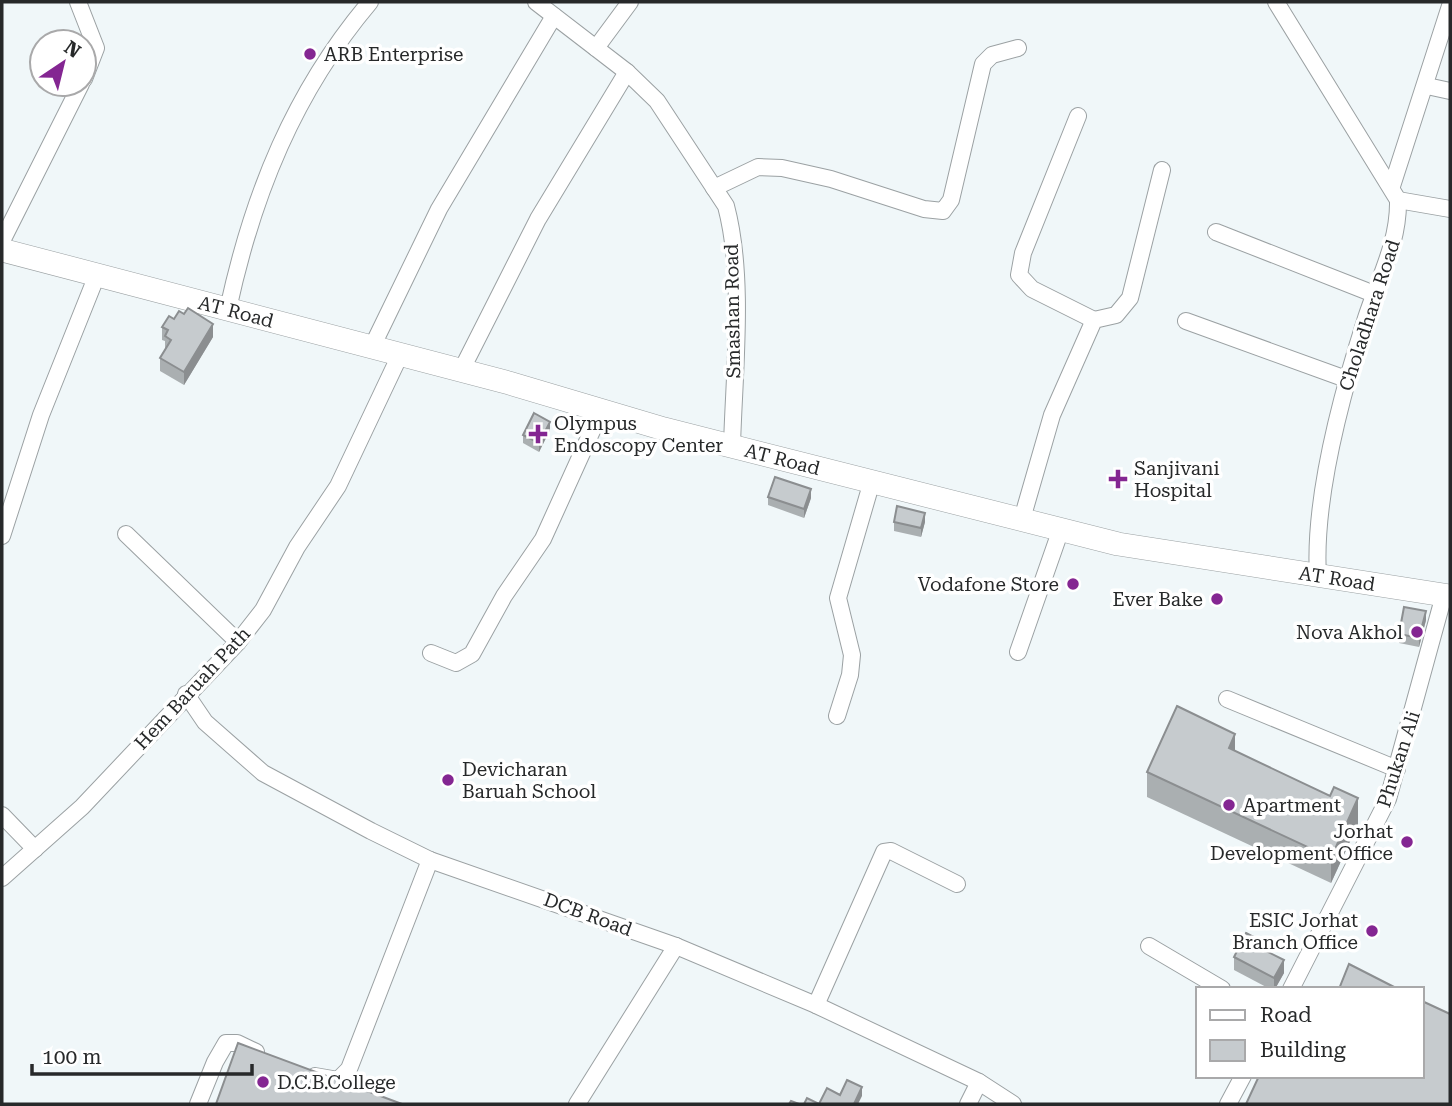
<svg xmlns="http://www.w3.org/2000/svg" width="1452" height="1106" viewBox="0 0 1452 1106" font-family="'Roboto Serif',serif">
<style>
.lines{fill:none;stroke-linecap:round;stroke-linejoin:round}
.minor-casing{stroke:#9ba1a3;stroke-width:18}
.highway-casing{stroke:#9ba1a3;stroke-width:24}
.minor{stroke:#fff;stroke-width:16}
.highway{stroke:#fff;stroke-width:23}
.wall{fill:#aaafb1}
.shaded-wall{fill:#8b8e90}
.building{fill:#c6cbce;stroke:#8b8e90;stroke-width:2}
.poi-dot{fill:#842692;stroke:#fff;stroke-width:2.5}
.labels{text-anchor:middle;stroke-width:7;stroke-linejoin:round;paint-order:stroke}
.poi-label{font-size:19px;fill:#27292a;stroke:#fff;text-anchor:start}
.street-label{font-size:19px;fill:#27292a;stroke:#fff}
</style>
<rect width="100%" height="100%" fill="#f0f7f9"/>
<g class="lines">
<g class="minor-casing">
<g id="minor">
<path d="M 78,2 L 96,48 L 84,79"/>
<path d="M 536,2 L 627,72 L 657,101 L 726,206 C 745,278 734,371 732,446"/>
<path d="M 1276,2 L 1398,200 C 1399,242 1379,278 1366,318 C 1342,393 1313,498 1318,576"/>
<path d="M 596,48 L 630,2"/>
<path d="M 1427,86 L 1450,91"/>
<path d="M 1078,116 L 1023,253 L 1019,275 L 1032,289 L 1094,320"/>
<path d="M 1392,186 L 1450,6"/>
<path d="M 714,188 L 758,167 L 782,168 L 831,179 L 924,209 L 943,211 L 951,200 L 983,64 L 992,55 L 1018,48"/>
<path d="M 1398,200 L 1450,209"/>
<path d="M 1216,232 L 1374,294"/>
<path d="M 2,241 L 81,84"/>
<path d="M 228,309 C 253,194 294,92 370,2"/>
<path d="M 1186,321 L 1346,379"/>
<path d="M 372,347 L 439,209 L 554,16"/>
<path d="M 461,371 L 538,219 L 627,72"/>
<path d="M 1022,519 L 1052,415 L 1094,320 L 1116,315 L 1130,298 L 1162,170"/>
<path d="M 126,534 L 238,642"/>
<path d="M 2,536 L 41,415 L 97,275"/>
<path d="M 1018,652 L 1061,529"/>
<path d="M 431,653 L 456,663 L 472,654 L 504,596 L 543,539 L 601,411"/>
<path d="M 186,694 L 205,722 L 263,773 L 371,831 L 430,860 L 676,946 L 816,1005 L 979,1082 L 1013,1104"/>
<path d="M 1227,699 L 1397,769"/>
<path d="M 837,716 L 850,675 L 852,655 L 838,598 L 872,481"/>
<path d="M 2,815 L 35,849"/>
<path d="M 2,878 L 82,807 L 238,642 L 263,610 L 297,547 L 338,486 L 400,355"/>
<path d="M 1149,946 L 1222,989"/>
<path d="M 1291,989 L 1388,799 L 1444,595"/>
<path d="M 816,1005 L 884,852 L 891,851 L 957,884"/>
<path d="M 315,1076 L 338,1080 L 349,1069 L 430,860"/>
<path d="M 198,1104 L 215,1062 L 226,1043 L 237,1043 L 256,1052"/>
<path d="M 577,1104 L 676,946"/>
<path d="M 968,1104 L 979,1082"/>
<path d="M 1228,1104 L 1243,1076"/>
</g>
</g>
<g class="highway-casing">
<g id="highway">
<path id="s1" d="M 2,250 L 509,383 L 664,429 L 1118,544 L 1450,596"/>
</g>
</g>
<use href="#minor" class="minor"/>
<use href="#highway" class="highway"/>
</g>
<g class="wall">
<path d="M 184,314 L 213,337 L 184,385 L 160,371 L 160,358 L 165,349 L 165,341 L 162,340 L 162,327 Z"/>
<path d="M 550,430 L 539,452 L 523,443 L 523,435 Z"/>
<path d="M 768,497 L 811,498 L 804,518 L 768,505 Z"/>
<path d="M 894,522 L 925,522 L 921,537 L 894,531 Z"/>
<path d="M 1426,620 L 1419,647 L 1399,643 L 1399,634 Z"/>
<path d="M 1235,751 L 1358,824 L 1331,883 L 1147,797 L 1147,772 Z"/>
<path d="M 1261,948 L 1284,973 L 1275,989 L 1270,989 L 1234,970 L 1234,957 Z"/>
</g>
<g class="shaded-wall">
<path d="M 213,324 L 213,337 L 184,385 L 184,372 Z"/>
<path d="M 550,422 L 550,430 L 539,452 L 539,443 Z"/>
<path d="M 811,489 L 811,498 L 804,518 L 804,509 Z"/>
<path d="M 925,513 L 925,522 L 921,537 L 921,528 Z"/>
<path d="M 1426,611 L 1426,620 L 1419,647 L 1419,638 Z"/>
<path d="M 1235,734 L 1235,759 L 1229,748 Z"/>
<path d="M 1358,798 L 1358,824 L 1331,883 L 1331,858 Z"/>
<path d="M 1284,960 L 1284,973 L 1275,989 L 1274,989 L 1274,978 Z"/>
<path d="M 862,1087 L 862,1096 L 858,1104 L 854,1104 Z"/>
</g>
<g class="building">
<path d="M 188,308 L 213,324 L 184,372 L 160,358 L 171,340 L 165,336 L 168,330 L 162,327 L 169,316 L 174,319 L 179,311 L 184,314 Z"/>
<path d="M 534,413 L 550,422 L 539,443 L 523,435 Z"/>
<path d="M 775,477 L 811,489 L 804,509 L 768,497 Z"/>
<path d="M 897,506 L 925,513 L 921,528 L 894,522 Z"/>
<path d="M 1404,607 L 1426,611 L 1419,638 L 1399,634 Z"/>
<path d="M 1177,706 L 1235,734 L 1229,748 L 1330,796 L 1334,787 L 1358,798 L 1331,858 L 1147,772 Z"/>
<path d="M 1246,933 L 1261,941 L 1258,947 L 1284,960 L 1274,978 L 1234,957 Z"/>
<path d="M 1349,964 L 1398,989 L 1339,989 Z"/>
<path d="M 1422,1001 L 1450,1014 L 1450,1104 L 1246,1104 L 1259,1076 L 1422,1076 Z"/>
<path d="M 238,1043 L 402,1104 L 216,1104 Z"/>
<path d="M 847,1080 L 862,1087 L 854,1104 L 804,1104 L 807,1098 L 819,1104 L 827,1088 L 840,1095 Z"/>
<path d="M 791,1101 L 799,1104 L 789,1104 Z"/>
</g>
<g class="poi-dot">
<circle cx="310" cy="54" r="7"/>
<path d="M534.5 423.5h7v7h7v7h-7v7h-7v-7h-7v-7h7z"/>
<path d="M1114.5 468.5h7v7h7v7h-7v7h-7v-7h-7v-7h7z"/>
<circle cx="1073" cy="584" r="7"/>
<circle cx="1217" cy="599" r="7"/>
<circle cx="1417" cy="632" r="7"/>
<circle cx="448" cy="780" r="7"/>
<circle cx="1229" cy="805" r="7"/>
<circle cx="1407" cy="842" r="7"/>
<circle cx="1372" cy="931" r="7"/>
<circle cx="263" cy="1082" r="7"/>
</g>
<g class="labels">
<g class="poi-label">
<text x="324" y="61">ARB Enterprise</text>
<text x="554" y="430">Olympus<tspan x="554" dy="22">Endoscopy Center</tspan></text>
<text x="1134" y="475">Sanjivani<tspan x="1134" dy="22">Hospital</tspan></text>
<text x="1059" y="591" text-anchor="end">Vodafone Store</text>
<text x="1203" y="606" text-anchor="end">Ever Bake</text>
<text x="1403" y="639" text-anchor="end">Nova Akhol</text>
<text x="462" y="776">Devicharan<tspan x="462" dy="22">Baruah School</tspan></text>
<text x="1243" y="812">Apartment</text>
<text x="1393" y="838" text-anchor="end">Jorhat<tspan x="1393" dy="22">Development Office</tspan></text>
<text x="1358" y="927" text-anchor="end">ESIC Jorhat<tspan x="1358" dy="22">Branch Office</tspan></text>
<text x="277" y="1089">D.C.B.College</text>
</g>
<g class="street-label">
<text dy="7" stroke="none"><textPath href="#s1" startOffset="242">AT Road</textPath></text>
<text transform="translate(732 311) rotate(-91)" y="7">Smashan Road</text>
<text transform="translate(1369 315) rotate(-72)" y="7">Choladhara Road</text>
<text dy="7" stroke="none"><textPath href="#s1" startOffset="808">AT Road</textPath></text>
<text dy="7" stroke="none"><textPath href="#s1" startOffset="1376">AT Road</textPath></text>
<text transform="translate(192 688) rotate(-47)" y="7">Hem Baruah Path</text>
<text transform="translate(1398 759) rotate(-72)" y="7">Phukan Ali</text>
<text transform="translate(588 914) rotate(20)" y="7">DCB Road</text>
</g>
</g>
<rect width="1452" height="1106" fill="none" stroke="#27292a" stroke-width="7"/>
<rect x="1196" y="987" width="228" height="91" fill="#ffffff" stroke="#a9a9aa" stroke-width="2"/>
<rect x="1210" y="1010" width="35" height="10" fill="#ffffff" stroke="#a9a9aa" stroke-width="2"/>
<text x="1260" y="1022" font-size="21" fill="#27292a">Road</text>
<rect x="1210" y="1040" width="35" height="21" fill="#c6cbce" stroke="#a9a9aa" stroke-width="2"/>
<text x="1260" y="1057" font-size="21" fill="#27292a">Building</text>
<g transform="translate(63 63) rotate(35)"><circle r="33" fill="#ffffff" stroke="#a9a9aa" stroke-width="2"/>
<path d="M0-5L12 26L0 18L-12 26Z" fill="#842692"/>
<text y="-10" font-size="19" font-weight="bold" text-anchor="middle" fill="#27292a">N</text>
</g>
<path d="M32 1064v10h220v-10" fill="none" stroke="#27292a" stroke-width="3.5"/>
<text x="42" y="1064" font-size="21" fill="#27292a" stroke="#ffffff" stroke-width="5" paint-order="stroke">100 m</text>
</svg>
